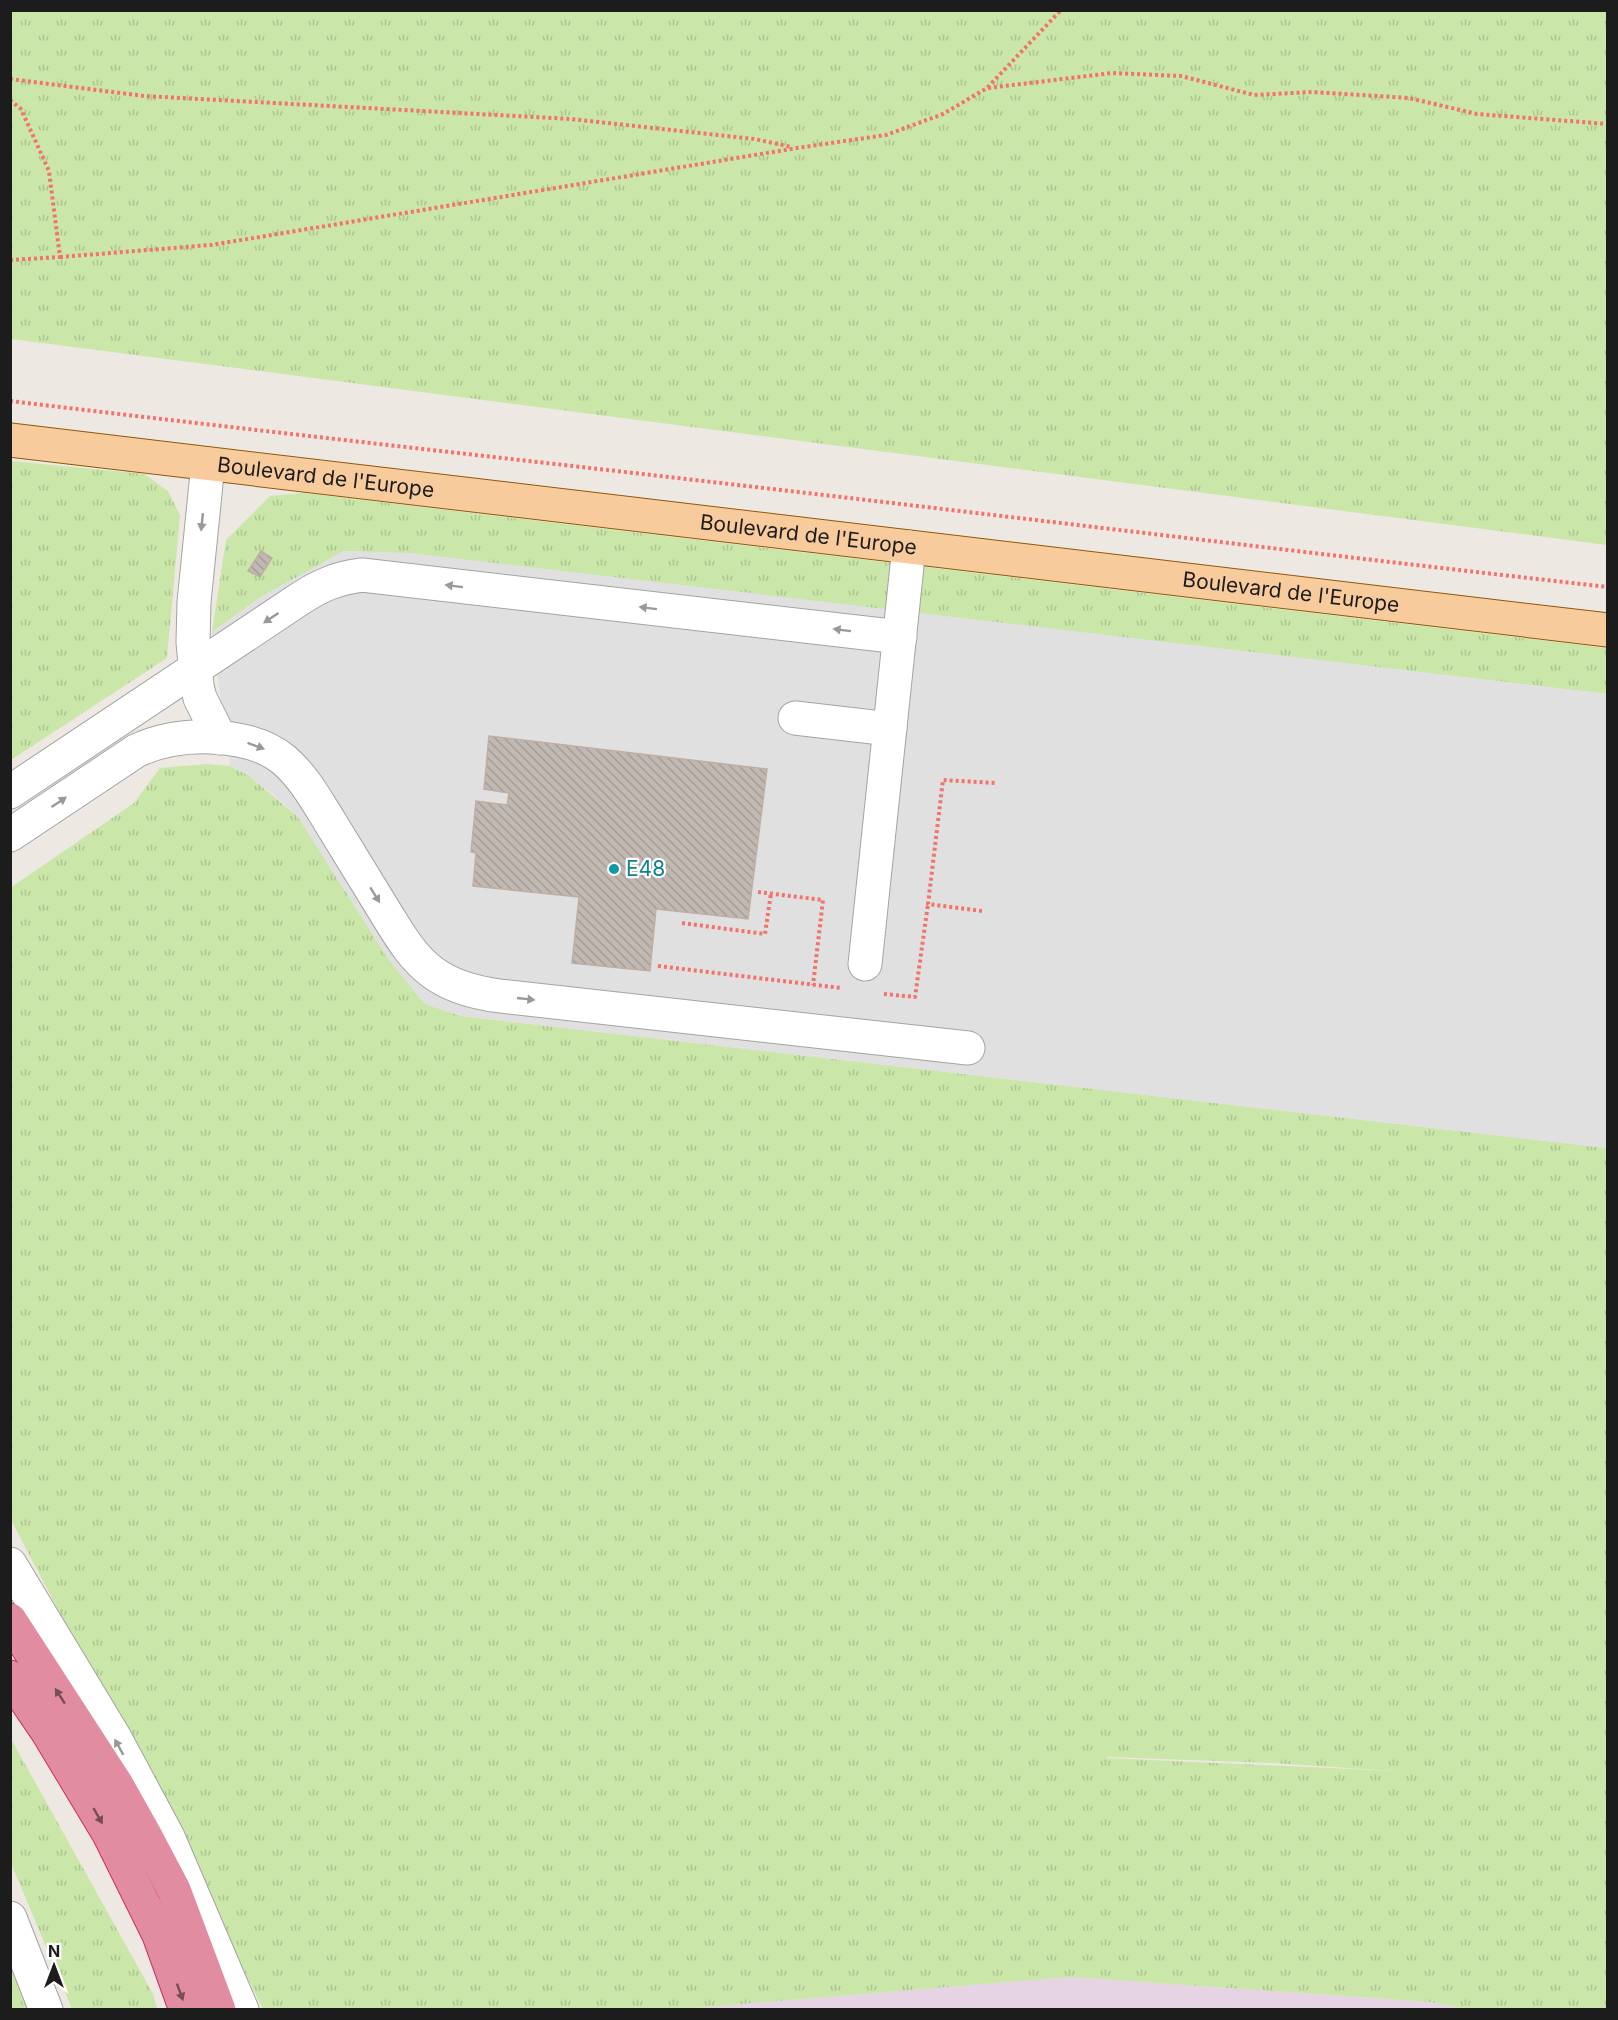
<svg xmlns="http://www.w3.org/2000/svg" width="1618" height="2020" viewBox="0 0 1618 2020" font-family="Inter,sans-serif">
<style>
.railway{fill:#e6d4e4}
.grass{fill:url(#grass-tufts);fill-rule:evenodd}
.parking{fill:#e0e0e0}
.building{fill:url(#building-back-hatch);stroke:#beafa5;stroke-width:1.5}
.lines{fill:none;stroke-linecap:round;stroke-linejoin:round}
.minor-casing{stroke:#a3a3a3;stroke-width:35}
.major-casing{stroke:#8e5906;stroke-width:35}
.highway-casing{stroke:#d02a6c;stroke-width:35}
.path{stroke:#f4726c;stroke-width:4;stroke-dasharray:3 3;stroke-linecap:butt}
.minor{stroke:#fff;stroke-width:33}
.major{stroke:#f8cb9c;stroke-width:33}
.highway{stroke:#e28ca1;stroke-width:33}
.oneway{fill:#999}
.oneway2{fill:#754e58}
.culture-dot{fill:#0f9aa8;stroke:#fff;stroke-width:2}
.labels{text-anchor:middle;stroke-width:4.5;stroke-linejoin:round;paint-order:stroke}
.street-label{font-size:21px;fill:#1c1c1c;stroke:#fff}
.culture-label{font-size:21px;fill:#0d838f;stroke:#fff;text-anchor:start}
</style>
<defs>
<pattern id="grass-tufts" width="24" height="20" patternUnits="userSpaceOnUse" patternTransform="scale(1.5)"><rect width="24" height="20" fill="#cae6a9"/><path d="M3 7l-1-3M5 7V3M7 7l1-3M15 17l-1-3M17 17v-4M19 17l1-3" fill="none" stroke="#adc591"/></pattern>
<pattern id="building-back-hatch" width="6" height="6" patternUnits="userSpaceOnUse" patternTransform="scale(1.5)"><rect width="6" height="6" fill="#c1b8b2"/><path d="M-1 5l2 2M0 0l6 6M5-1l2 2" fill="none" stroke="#a59e98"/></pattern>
</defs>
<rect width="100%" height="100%" fill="#ede9e2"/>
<path class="railway" d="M 1071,1977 L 1430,2002 L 1467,2009 L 670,2010 Z"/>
<g class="grass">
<path d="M 11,10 L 1607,11 L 1607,545 L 11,339 Z"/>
<path d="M 11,461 L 144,474 L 168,491 L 180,515 L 167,658 L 11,760 Z"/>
<path d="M 304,493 L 1607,648 L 1608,694 L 399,553 L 344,551 L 261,597 L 212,632 L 226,540 L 270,496 Z"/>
<path d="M 207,764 L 230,766 L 248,775 L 298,817 L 389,960 L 425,1004 L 461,1016 L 1607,1148 L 1607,2009 L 1467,2009 L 1430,2002 L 1071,1977 L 670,2010 L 263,2009 L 118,1724 L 11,1520 L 10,888 L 134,803 L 160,768 ZM 1107,1757 L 1271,1763 L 1395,1771 L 1107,1758 Z"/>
<path d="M 10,1737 L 153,1994 L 157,2009 L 72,2009 L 11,1863 Z"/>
<path d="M 11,1961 L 29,2009 L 11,2009 Z"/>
</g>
<path class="parking" d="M 344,551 L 411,553 L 1607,694 L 1607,1148 L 461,1016 L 425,1004 L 389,960 L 298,817 L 274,795 L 248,775 L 230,766 L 212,632 L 261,597 Z"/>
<g class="building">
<path d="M 261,551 L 272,558 L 260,577 L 248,571 Z"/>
<path d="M 489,736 L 767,769 L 748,919 L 656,909 L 650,971 L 572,963 L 579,897 L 473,886 L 476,853 L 471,852 L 476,801 L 507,805 L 509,793 L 484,789 Z"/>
</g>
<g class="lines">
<g class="minor-casing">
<g id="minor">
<path d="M 208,464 L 194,602 L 193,642 L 197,686 L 200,698 L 220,738"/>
<path d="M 795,718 L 890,729"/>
<path d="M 10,792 L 298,600 C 319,586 337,578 362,575 L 900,637"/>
<path d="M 10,835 L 136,751 C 159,740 186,736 211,737 C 236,738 265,744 284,760 C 303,776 317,801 330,822 C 349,853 368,884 387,915 C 400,936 412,957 432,972 C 452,987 476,993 500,996 L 968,1048"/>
<path d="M 865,964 L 909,547"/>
<path d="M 10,1564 L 115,1738 L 168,1837 L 242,2010"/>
<path d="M 10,1918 L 46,2010"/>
</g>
</g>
<g class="major-casing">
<g id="major">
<path id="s1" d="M 10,440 L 1608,630"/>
</g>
</g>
<g class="highway-casing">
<g id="highway">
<path d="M 10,1620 L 117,1785 L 144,1833 L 174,1890 L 219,2010"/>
<path d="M 10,1677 L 47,1731 L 109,1834 L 159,1935 L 186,2010"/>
</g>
</g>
<g class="path">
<path d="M 10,79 L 144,96 L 571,119 L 754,139 L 792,147"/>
<path d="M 988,88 L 1112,73 L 1181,76 L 1254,95 L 1312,92 L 1409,98 L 1477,114 L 1608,124"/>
<path d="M 10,100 L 21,109 L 49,171 L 60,257 L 10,260"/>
<path d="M 60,257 L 211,245 L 797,148 L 886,135 L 943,114 L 987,88 L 1061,10"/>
<path d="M 10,401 C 267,432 524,460 781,490 C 1056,522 1332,556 1608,587"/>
<path d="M 758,892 L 823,900 L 813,985"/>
<path d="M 982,911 L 928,904 L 943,780 L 995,783"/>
<path d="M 682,923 L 765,934 L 771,893"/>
<path d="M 658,966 L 841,988"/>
<path d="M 884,994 L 915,997 L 928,904"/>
</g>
<use href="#minor" class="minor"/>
<use href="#major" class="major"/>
<use href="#highway" class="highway"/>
</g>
<defs><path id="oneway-solid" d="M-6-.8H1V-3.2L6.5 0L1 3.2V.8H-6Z" transform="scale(1.5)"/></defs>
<g class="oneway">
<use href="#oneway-solid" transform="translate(202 522) rotate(96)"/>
<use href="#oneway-solid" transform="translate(454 586) rotate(-173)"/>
<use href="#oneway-solid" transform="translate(648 608) rotate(-173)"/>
<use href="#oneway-solid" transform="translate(271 618) rotate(146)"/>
<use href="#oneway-solid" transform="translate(842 630) rotate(-173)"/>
<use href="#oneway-solid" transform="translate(256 746) rotate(20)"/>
<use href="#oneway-solid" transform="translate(59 802) rotate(-34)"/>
<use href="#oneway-solid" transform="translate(375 895) rotate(58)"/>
<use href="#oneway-solid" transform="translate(526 999) rotate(6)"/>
<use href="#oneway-solid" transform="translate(119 1747) rotate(-119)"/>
</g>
<g class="oneway2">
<use href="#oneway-solid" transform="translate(60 1696) rotate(-123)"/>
<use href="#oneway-solid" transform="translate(98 1816) rotate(60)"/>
<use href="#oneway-solid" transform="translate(180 1992) rotate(70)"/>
</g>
<circle class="culture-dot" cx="614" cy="869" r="6"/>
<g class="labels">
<g class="street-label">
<text dy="7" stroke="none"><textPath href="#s1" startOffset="318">Boulevard de l'Europe</textPath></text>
<text dy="7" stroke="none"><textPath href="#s1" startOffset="804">Boulevard de l'Europe</textPath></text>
<text dy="7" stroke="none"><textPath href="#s1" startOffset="1290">Boulevard de l'Europe</textPath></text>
</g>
<g class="culture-label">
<text x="626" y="876">E48</text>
</g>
</g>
<rect width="1618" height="2020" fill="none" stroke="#1c1c1c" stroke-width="24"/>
<g transform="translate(54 1966)" stroke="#ffffff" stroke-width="4.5" paint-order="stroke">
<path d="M0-4.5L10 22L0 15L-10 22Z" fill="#1c1c1c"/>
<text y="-9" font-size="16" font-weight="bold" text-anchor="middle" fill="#1c1c1c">N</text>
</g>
</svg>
